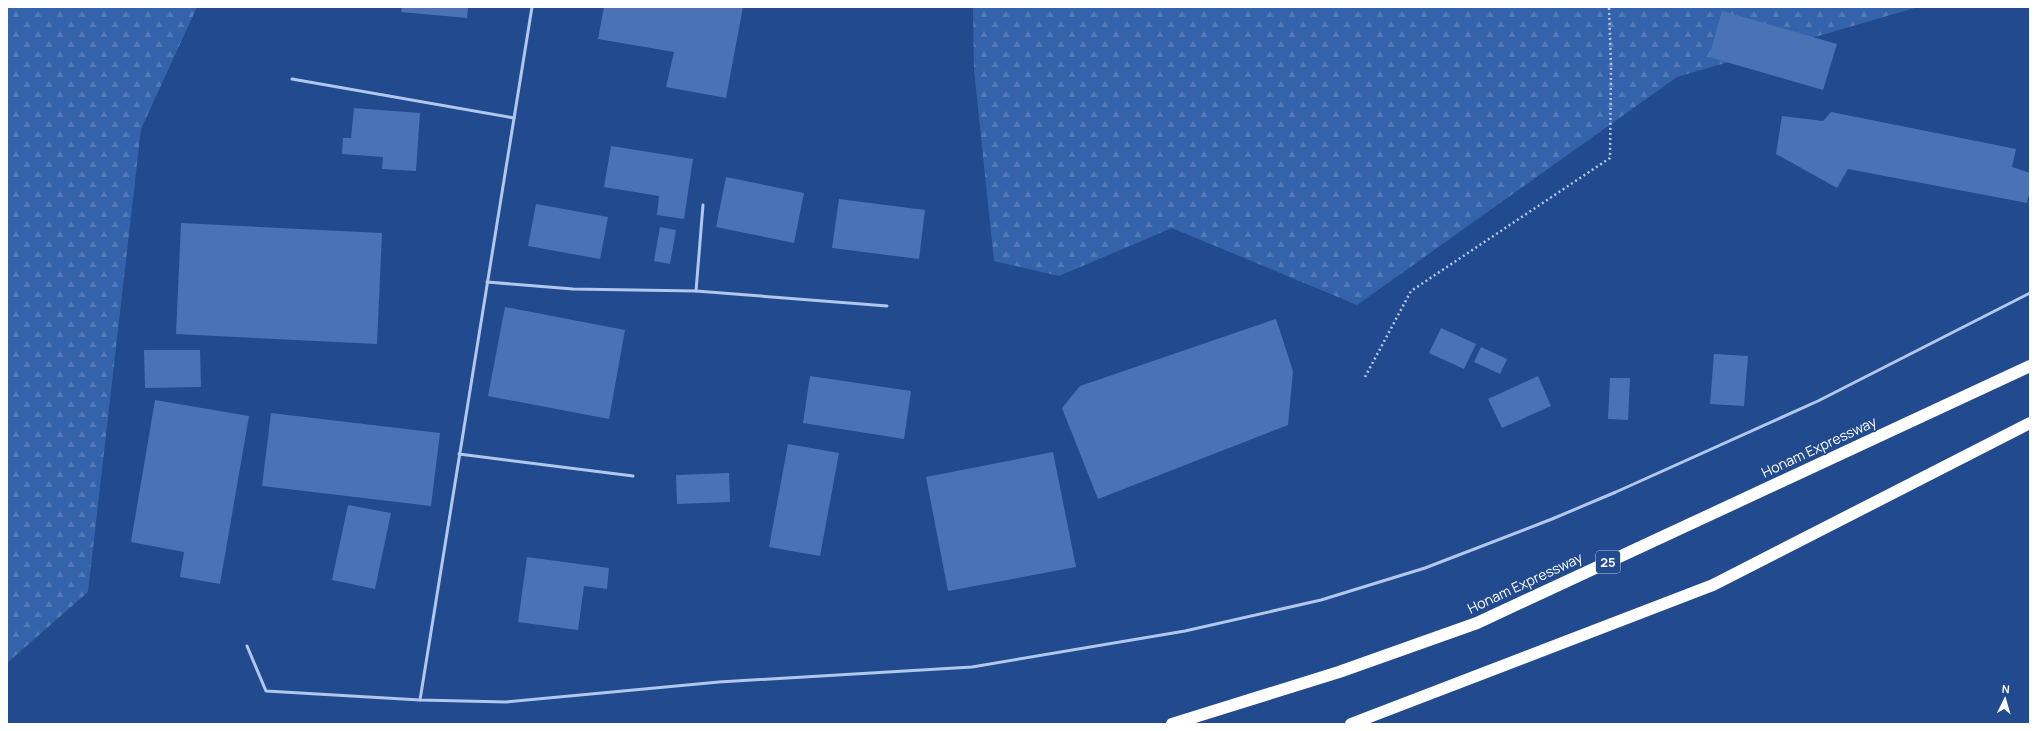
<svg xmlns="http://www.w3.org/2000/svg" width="2037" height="731" viewBox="0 0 2037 731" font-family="Manrope,sans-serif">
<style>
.forest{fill:url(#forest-firs)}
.building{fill:#4a73b5}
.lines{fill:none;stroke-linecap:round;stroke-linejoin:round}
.path{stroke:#b1c8ec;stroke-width:2.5;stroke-dasharray:2 3;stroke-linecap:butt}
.service{stroke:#b1c8ec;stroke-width:3}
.motorway{stroke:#fff;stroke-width:12}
.labels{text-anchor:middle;stroke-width:3.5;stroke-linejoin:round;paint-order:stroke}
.shield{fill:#224a8e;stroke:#bdc9dd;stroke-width:1}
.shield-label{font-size:13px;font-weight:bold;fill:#fff}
.street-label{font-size:14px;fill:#fff;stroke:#224a8e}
</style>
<defs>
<pattern id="forest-firs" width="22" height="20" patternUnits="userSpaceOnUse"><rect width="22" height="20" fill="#3563ab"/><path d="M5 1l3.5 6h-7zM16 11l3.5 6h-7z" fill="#537ab8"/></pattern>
</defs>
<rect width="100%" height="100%" fill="#224a8e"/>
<g class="forest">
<path d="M 7,7 L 197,7 L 141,129 L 88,592 L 7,663 Z"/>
<path d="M 973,7 L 1918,7 L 1677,77 L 1357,305 L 1172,228 L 1059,276 L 994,261 L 974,70 Z"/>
</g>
<g class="building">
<path d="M 402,7 L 468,7 L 467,18 L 401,12 Z"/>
<path d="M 604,7 L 743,7 L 726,98 L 666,87 L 674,52 L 598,39 Z"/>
<path d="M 1722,11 L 1837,44 L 1823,90 L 1709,57 Z"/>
<path d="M 354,108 L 420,113 L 416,171 L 382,169 L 383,157 L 342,154 L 343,138 L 351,138 Z"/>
<path d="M 1831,112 L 2016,149 L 2012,167 L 2030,173 L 2030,190 L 2027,203 L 1848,169 L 1837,188 L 1776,154 L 1782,116 L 1823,121 Z"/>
<path d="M 611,146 L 693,159 L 684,219 L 657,215 L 659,196 L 604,187 Z"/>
<path d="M 726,177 L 804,193 L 794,243 L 716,227 Z"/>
<path d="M 839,199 L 925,210 L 919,259 L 832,248 Z"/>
<path d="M 536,204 L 608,217 L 600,259 L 528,246 Z"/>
<path d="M 181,223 L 382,233 L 377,344 L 176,334 Z"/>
<path d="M 660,227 L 676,230 L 670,264 L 654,261 Z"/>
<path d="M 505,307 L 625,330 L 609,419 L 488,396 Z"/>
<path d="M 1276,319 L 1293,371 L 1288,425 L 1098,499 L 1062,408 L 1080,386 Z"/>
<path d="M 1441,328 L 1476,344 L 1464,369 L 1429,353 Z"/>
<path d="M 1481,347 L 1507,359 L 1500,374 L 1474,362 Z"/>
<path d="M 144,350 L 200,350 L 201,387 L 145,388 Z"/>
<path d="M 1714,354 L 1748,356 L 1744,406 L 1710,404 Z"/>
<path d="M 810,376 L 911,391 L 904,439 L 803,423 Z"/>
<path d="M 1538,376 L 1551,406 L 1502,428 L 1488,399 Z"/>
<path d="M 1610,378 L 1630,378 L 1628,420 L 1608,419 Z"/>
<path d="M 155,400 L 249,416 L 220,584 L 180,577 L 184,552 L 131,542 Z"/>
<path d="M 271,413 L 440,433 L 431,506 L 262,486 Z"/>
<path d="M 788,444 L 839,453 L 820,556 L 769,547 Z"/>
<path d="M 1053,452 L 1076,567 L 948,591 L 926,477 Z"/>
<path d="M 729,473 L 730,502 L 677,504 L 676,475 Z"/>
<path d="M 348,505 L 391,513 L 375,589 L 332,580 Z"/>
<path d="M 527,557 L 609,568 L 607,589 L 584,586 L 578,630 L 518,622 Z"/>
</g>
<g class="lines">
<path class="path" d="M 1365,377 L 1411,291 L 1610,158 L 1611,65 L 1609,7"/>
<g class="service">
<path d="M 532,7 L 420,700 L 506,702 L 719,682 L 972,667 L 1185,631 L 1321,600 L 1425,568 L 1552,519 L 1616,492 L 1818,401 L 2030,293"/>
<path d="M 292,79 L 514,118"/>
<path d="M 487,282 L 573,289 L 696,291 L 887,306"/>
<path d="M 696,291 L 703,205"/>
<path d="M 459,454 L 633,476"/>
<path d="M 247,646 L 266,691 L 420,700"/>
</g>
<g class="motorway">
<path d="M 1172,724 L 1339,672 L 1477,623 L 2030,366"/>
<path d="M 1351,724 L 1713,585 L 2030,423"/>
</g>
</g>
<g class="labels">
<rect class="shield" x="1596" y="551" width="24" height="22" rx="3"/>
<g class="shield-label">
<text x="1608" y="567">25</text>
</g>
<g class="street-label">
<text transform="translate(1819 447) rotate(-25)" y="5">Honam Expressway</text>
<text transform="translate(1525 583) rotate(-25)" y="5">Honam Expressway</text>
</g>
</g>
<rect width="2037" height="731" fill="none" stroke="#ffffff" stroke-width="16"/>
<g transform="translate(2005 699) rotate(5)" stroke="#224a8e" stroke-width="3" paint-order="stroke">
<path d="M0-3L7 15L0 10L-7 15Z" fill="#ffffff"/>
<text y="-6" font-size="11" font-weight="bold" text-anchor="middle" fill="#ffffff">N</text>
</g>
</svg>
